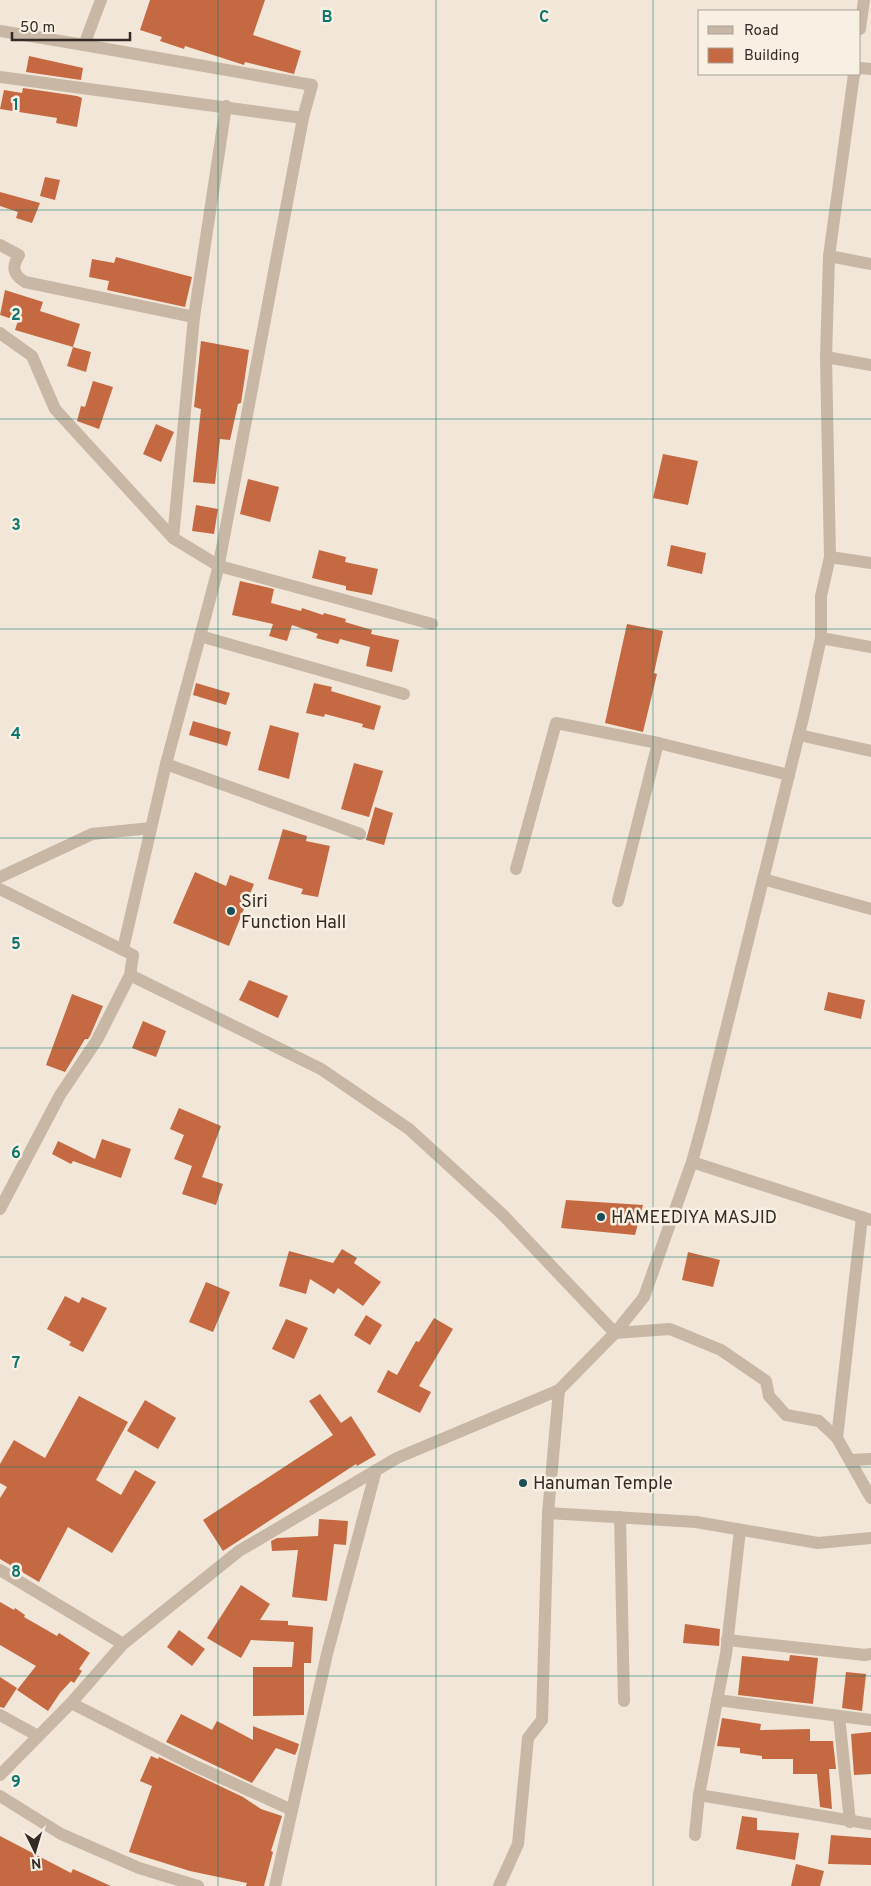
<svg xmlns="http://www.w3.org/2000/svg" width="871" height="1886" viewBox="0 0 871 1886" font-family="Overpass,sans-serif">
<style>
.building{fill:#c56942}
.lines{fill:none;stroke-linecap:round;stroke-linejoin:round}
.minor{stroke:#c8b7a5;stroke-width:12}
.tertiary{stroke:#c8b7a5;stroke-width:12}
.grid{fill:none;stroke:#0f766e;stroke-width:1;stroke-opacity:0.55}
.poi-dot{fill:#1c4e55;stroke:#f9f0e4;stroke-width:2}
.labels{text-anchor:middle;stroke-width:5;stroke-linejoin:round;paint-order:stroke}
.poi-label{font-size:18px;fill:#342b26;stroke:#f9f0e4;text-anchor:start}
.grid-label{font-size:16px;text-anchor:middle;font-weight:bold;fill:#0f766e;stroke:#f9f0e4;stroke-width:5;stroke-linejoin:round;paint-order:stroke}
</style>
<rect width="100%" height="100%" fill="#f1e6d8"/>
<g class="building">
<path d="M 150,0 L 265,0 L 253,35 L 301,51 L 294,74 L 245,62 L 244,65 L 241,64 L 185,46 L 184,49 L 160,41 L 162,37 L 140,30 Z"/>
<path d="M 29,56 L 83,68 L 81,80 L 26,72 Z"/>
<path d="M 23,88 L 77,96 L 82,98 L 77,127 L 56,123 L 57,118 L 0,109 L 4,90 L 22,93 Z"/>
<path d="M 45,177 L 60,180 L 55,200 L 40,196 Z"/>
<path d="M 0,192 L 40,203 L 32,223 L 16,218 L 18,212 L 0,206 Z"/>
<path d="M 116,257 L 192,277 L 185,307 L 107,290 L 109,281 L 89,277 L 92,259 L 114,263 Z"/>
<path d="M 5,290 L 43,302 L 40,311 L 80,324 L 73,347 L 91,352 L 86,372 L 67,366 L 73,347 L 15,330 L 18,321 L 0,315 Z"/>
<path d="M 201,341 L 249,350 L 241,403 L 238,404 L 230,440 L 220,439 L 215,484 L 193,482 L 201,409 L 194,407 Z"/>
<path d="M 93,381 L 113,387 L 99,429 L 77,421 L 81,406 L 85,407 Z"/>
<path d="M 156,424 L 174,432 L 161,462 L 143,454 Z"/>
<path d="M 663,454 L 698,461 L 688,505 L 653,498 Z"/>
<path d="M 248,479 L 279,487 L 270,522 L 240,514 Z"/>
<path d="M 196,505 L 218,509 L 214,534 L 192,531 Z"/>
<path d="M 671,545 L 706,553 L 702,574 L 667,566 Z"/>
<path d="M 319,550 L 346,557 L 345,562 L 378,569 L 372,595 L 346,590 L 346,586 L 312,578 Z"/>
<path d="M 240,581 L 274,589 L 271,603 L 301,611 L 302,608 L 323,615 L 324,613 L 346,619 L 345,622 L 372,630 L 371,634 L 399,640 L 392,672 L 366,666 L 370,647 L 340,639 L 338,644 L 316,638 L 318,634 L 292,625 L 287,641 L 269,636 L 273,624 L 232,615 Z"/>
<path d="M 627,624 L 663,631 L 654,673 L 657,674 L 643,732 L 605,723 Z"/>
<path d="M 196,683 L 230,693 L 226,705 L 193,695 Z"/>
<path d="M 314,683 L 332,687 L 331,691 L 381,706 L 374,730 L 362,727 L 363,724 L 325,714 L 324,717 L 306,713 Z"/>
<path d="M 193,721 L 231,732 L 227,746 L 189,735 Z"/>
<path d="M 270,725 L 299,733 L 289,779 L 258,770 Z"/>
<path d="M 354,763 L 383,771 L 369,817 L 341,809 Z"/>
<path d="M 375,807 L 393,813 L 384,845 L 366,840 Z"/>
<path d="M 283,829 L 307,836 L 306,841 L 330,846 L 318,897 L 301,894 L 303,889 L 268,879 Z"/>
<path d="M 195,872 L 226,886 L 230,875 L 254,884 L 229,946 L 173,923 Z"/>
<path d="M 249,980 L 288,996 L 278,1018 L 239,1000 Z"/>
<path d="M 828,992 L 865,1000 L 861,1019 L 824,1010 Z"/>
<path d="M 72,994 L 103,1006 L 90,1036 L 88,1039 L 85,1039 L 65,1072 L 46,1065 Z"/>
<path d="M 143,1021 L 166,1031 L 156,1057 L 132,1048 Z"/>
<path d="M 179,1108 L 221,1126 L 202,1177 L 223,1184 L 216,1205 L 182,1194 L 192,1166 L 174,1159 L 184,1135 L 170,1129 Z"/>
<path d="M 102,1139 L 131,1149 L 121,1178 L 73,1161 L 71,1164 L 52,1154 L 58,1141 L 95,1159 Z"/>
<path d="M 566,1200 L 643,1205 L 635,1235 L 561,1228 Z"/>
<path d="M 342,1249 L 357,1258 L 354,1263 L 381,1282 L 363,1306 L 338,1288 L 334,1294 L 310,1279 L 306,1294 L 279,1286 L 289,1251 L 333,1263 Z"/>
<path d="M 688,1252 L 720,1260 L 713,1287 L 682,1280 Z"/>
<path d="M 206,1282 L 230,1292 L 213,1332 L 189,1322 Z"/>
<path d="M 65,1296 L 79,1303 L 82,1297 L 107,1308 L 83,1352 L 69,1345 L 71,1342 L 47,1329 Z"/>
<path d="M 366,1315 L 382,1325 L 370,1345 L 354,1335 Z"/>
<path d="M 434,1318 L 453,1329 L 419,1386 L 431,1392 L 420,1413 L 377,1392 L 388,1370 L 397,1375 L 416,1341 L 419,1342 Z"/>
<path d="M 286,1319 L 308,1328 L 294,1359 L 272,1349 Z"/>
<path d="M 320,1394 L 341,1423 L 351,1416 L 376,1455 L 357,1466 L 356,1464 L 223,1551 L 203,1520 L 333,1435 L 309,1401 Z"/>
<path d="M 79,1396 L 128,1422 L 96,1480 L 121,1495 L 135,1470 L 156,1482 L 112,1553 L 68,1527 L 39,1582 L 0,1559 L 0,1498 L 7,1487 L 0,1483 L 0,1464 L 14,1440 L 45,1458 Z"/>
<path d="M 145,1400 L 176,1418 L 158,1449 L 127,1431 Z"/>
<path d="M 319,1519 L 348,1521 L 346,1545 L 334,1544 L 327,1601 L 292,1597 L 298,1550 L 272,1551 L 271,1541 L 277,1538 L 318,1536 Z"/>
<path d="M 241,1585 L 270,1604 L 260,1620 L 288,1621 L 288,1625 L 313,1627 L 311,1663 L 304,1663 L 304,1715 L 253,1716 L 253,1667 L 292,1667 L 294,1642 L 251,1640 L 241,1658 L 207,1638 Z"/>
<path d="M 0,1602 L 14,1610 L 15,1608 L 25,1615 L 24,1617 L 57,1636 L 59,1633 L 90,1653 L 79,1669 L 82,1671 L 74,1683 L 71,1681 L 60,1693 L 48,1711 L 17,1690 L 36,1666 L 0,1645 Z"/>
<path d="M 685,1624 L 720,1629 L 719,1646 L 683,1643 Z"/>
<path d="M 179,1630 L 205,1649 L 192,1666 L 167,1647 Z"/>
<path d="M 790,1655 L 818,1658 L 813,1704 L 738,1695 L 742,1656 L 789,1661 Z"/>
<path d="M 846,1672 L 866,1674 L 862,1711 L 842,1708 Z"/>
<path d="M 0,1677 L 17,1688 L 4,1708 L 0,1707 Z"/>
<path d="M 181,1714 L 212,1730 L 217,1721 L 253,1740 L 253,1726 L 299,1744 L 297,1751 L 295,1755 L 276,1748 L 252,1783 L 166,1742 Z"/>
<path d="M 722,1718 L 761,1724 L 760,1730 L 810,1729 L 810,1741 L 833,1741 L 836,1769 L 829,1769 L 832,1809 L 820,1807 L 817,1774 L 793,1774 L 793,1759 L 762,1759 L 762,1756 L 740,1753 L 740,1748 L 717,1746 Z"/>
<path d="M 871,1732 L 871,1774 L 854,1775 L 851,1734 Z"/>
<path d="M 151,1756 L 158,1759 L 159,1757 L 243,1797 L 261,1809 L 282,1816 L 271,1851 L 273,1852 L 264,1886 L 246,1886 L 247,1883 L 190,1871 L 129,1852 L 152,1786 L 140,1781 Z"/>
<path d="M 742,1816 L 757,1818 L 757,1830 L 799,1833 L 795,1860 L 736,1849 Z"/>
<path d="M 831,1835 L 871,1838 L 871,1865 L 828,1864 Z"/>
<path d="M 0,1836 L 71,1873 L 73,1869 L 111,1886 L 0,1886 Z"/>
<path d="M 796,1864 L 824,1871 L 820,1886 L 791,1886 Z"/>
</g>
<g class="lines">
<g class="minor">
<path d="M 860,29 L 864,0"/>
<path d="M 0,31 L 84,45 L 101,0"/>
<path d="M 84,45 L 312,85 L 303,118"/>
<path d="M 860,68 L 871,69"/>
<path d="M 854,74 L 829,256 L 871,264"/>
<path d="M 0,77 L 303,118 L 218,569 L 166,764 L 123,949"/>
<path d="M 226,106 L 194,317 L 173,538 L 219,566 L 432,624"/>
<path d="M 0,245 L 19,255 C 12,267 12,274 25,282 L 194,317"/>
<path d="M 0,333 L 32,356 L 55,409 L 173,538"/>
<path d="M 826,357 L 829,256"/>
<path d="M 830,557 L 826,357 L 871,365"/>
<path d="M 200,636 L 404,694"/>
<path d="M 821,638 L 871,647"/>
<path d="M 799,735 L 871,751"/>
<path d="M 166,764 L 360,834"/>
<path d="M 516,869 L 556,723 L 658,743"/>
<path d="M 0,877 L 92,834 L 151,828"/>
<path d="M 763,879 L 871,909"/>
<path d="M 0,889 L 133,955 L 130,975 L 321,1069 L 409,1129 L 503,1215 L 615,1333 L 670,1329 L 721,1350 L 766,1381 L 769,1396 L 786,1415 L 819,1421 L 837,1438 L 871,1498"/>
<path d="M 618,901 L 658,743 L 789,775"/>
<path d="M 692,1162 L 871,1220"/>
<path d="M 0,1209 L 60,1095 L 97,1040 L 130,975"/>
<path d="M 837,1438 L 862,1217"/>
<path d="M 851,1460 L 871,1459"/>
<path d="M 548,1513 L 696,1522 L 818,1543 L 871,1538"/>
<path d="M 620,1517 L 624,1701"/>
<path d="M 0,1570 L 123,1644"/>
<path d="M 727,1640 L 865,1655 L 871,1654"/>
<path d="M 717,1700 L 871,1720"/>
<path d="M 71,1703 L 193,1765 L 292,1810"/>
<path d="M 0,1715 L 38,1736"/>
<path d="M 839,1716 L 850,1822"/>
<path d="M 699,1795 L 726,1654 L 740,1530"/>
<path d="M 0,1796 L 61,1834 L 139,1868 L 198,1886"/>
<path d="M 695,1835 L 699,1795 L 871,1824"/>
<path d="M 275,1886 L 327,1654 L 376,1470"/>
<path d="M 499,1886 L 518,1844 L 528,1738 L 542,1720 L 548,1513 L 559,1390"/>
</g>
<path class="tertiary" d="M 0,1775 L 71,1703 L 123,1644 L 239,1551 L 397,1458 L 559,1390 L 615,1333 L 644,1297 L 692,1162 L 703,1122 L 804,714 L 821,638 L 821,596 L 830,557 L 871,563"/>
</g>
<path class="grid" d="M 218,0 L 218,1886M 436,0 L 436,1886M 653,0 L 653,1886M 0,210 L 871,210M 0,419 L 871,419M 0,629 L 871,629M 0,838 L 871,838M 0,1048 L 871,1048M 0,1257 L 871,1257M 0,1467 L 871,1467M 0,1676 L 871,1676"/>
<g class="poi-dot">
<circle cx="231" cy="911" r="5"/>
<circle cx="601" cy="1217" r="5"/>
<circle cx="523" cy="1483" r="5"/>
</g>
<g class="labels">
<g class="poi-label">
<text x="241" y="907">Siri<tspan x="241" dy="21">Function Hall</tspan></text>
<text x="611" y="1223">HAMEEDIYA MASJID</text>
<text x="533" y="1489">Hanuman Temple</text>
</g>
</g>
<g class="grid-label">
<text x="327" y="22">B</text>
<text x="544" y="22">C</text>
<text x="16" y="110">1</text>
<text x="16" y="320">2</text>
<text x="16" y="530">3</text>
<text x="16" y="739">4</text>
<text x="16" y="949">5</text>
<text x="16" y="1158">6</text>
<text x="16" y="1368">7</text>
<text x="16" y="1577">8</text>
<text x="16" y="1787">9</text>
</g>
<rect x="698" y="10" width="162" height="65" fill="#f9f0e4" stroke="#aaa198"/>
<rect x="708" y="26" width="25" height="8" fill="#c8b7a5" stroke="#aaa198"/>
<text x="744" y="35" font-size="15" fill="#342b26">Road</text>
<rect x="708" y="48" width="25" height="15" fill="#c56942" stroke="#aaa198"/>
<text x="744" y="60" font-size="15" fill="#342b26">Building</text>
<g transform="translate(35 1851) rotate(175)" stroke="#f9f0e4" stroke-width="4" paint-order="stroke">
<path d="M0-4L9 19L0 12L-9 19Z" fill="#342b26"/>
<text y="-8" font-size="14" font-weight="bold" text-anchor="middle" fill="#342b26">N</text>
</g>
<path d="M12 32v8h118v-8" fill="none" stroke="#342b26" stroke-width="2.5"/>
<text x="20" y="32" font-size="15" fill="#342b26" stroke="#f9f0e4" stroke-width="4" paint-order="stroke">50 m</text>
</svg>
